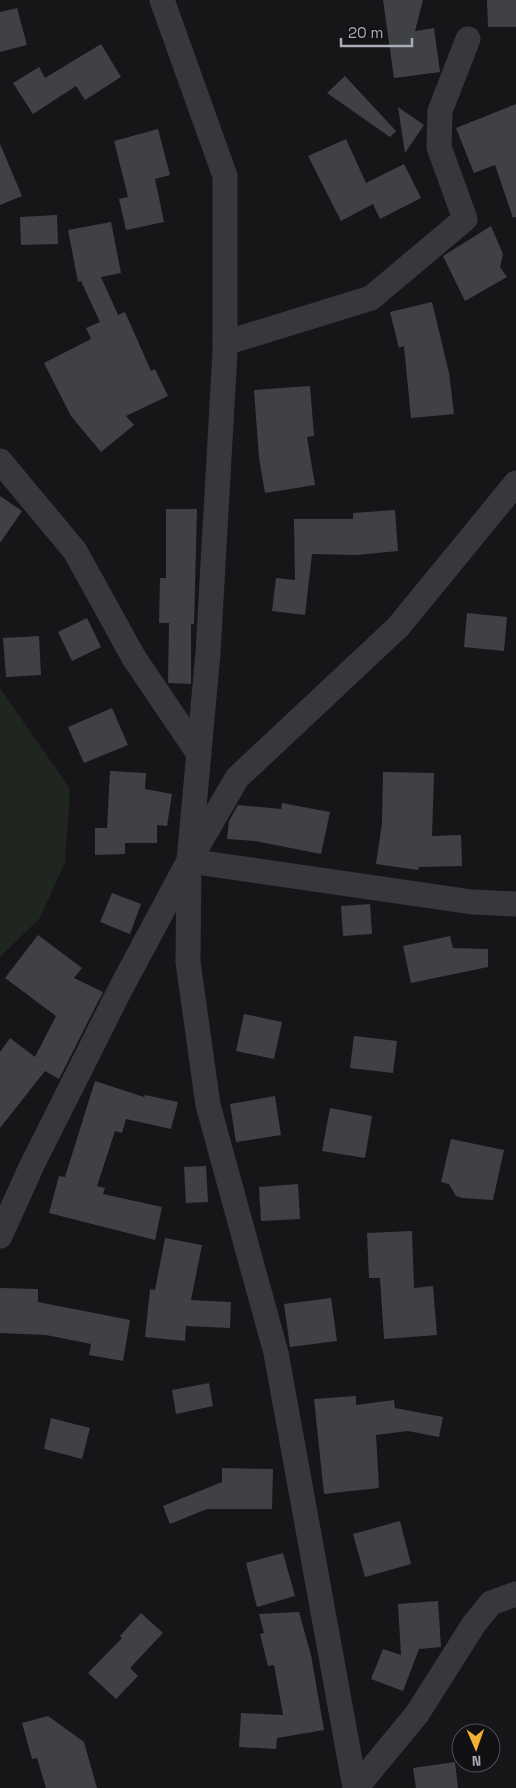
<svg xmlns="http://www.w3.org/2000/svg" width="516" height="1788" viewBox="0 0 516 1788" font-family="'Space Grotesk',sans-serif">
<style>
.green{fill:#1e261f}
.building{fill:#404145}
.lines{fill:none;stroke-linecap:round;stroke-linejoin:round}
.minor{stroke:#37383d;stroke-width:25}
</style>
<rect width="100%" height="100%" fill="#161618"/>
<path class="green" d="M 0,688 L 70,789 L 65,862 L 40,918 L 0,957 Z"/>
<g class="building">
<path d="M 383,0 L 423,0 L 415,31 L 434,28 L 440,72 L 394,78 Z"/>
<path d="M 487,0 L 516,0 L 516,27 L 488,27 Z"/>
<path d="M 17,8 L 27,45 L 0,52 L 0,12 Z"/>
<path d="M 101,44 L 121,77 L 85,100 L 76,86 L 33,114 L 13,83 L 39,67 L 45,78 Z"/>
<path d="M 345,76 L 396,131 L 390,137 L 327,93 Z"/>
<path d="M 516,104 L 516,217 L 513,218 L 495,165 L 474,173 L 456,128 Z"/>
<path d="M 398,107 L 424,125 L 405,153 Z"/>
<path d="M 158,129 L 170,175 L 155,179 L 164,222 L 126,230 L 119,199 L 128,197 L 114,141 Z"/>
<path d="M 346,139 L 366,183 L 404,164 L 421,198 L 380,219 L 373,204 L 341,221 L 308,156 Z"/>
<path d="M 0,144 L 22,196 L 0,205 Z"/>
<path d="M 57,215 L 58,244 L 21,245 L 20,217 Z"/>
<path d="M 111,222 L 121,273 L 101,277 L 118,315 L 125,312 L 151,371 L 155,369 L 168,396 L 126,416 L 134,425 L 101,452 L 71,416 L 44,363 L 91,339 L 86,328 L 100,322 L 81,281 L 78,282 L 68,230 Z"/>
<path d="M 491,226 L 503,254 L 500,267 L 507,277 L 465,301 L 443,256 Z"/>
<path d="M 432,302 L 449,373 L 454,414 L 411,418 L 404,346 L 399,348 L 390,312 Z"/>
<path d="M 310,386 L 314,436 L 307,437 L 315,485 L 265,493 L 259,458 L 254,390 Z"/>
<path d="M 0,496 L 22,511 L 0,543 Z"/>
<path d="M 166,509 L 197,509 L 194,624 L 191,624 L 191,684 L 168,683 L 169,623 L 159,623 L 160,578 L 166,578 Z"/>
<path d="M 395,510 L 398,551 L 356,555 L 312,554 L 305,615 L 272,611 L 276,578 L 295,580 L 294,519 L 353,519 L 353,513 Z"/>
<path d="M 467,613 L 507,617 L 504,651 L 464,647 Z"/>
<path d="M 87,618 L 101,647 L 72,661 L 58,632 Z"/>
<path d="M 39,636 L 41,675 L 6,677 L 3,638 Z"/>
<path d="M 112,708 L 128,745 L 84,763 L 68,727 Z"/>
<path d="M 110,771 L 146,773 L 145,789 L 172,794 L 167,826 L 157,825 L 157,843 L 125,843 L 125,854 L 95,855 L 95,828 L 107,828 Z"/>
<path d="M 383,772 L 434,773 L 432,836 L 461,835 L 462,866 L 419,867 L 418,870 L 376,864 L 382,823 Z"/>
<path d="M 282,803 L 330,812 L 321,854 L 255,841 L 227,839 L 229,821 L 238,805 L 281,809 Z"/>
<path d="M 112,893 L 141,904 L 130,934 L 100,922 Z"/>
<path d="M 370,904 L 372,934 L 343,936 L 341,906 Z"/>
<path d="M 38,935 L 82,968 L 74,978 L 103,992 L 59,1079 L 45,1071 L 0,1128 L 0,1052 L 10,1038 L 35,1057 L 56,1016 L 5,978 Z"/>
<path d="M 450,936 L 453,948 L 488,949 L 488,967 L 411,983 L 403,946 Z"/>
<path d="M 244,1014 L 282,1022 L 274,1059 L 236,1051 Z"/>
<path d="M 354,1036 L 397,1041 L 393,1073 L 350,1068 Z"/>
<path d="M 95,1081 L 144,1097 L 145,1095 L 178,1102 L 171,1129 L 126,1119 L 122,1133 L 115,1131 L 97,1186 L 105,1188 L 103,1194 L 162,1207 L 155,1240 L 49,1213 L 59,1176 L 65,1177 Z"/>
<path d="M 275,1096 L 281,1135 L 236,1142 L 230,1104 Z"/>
<path d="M 330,1108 L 372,1116 L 365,1158 L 322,1151 Z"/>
<path d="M 451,1139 L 504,1150 L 493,1200 L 462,1198 L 456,1196 L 449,1184 L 441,1182 Z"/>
<path d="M 206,1166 L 208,1202 L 186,1203 L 184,1167 Z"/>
<path d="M 298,1184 L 300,1219 L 261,1221 L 259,1187 Z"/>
<path d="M 412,1231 L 414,1288 L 433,1286 L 437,1335 L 384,1339 L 380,1278 L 369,1278 L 367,1233 Z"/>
<path d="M 165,1238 L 202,1245 L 191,1300 L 231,1302 L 230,1328 L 186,1326 L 185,1341 L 145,1337 L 150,1289 L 155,1290 Z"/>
<path d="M 0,1288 L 38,1289 L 38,1302 L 130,1320 L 123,1361 L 89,1355 L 91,1344 L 46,1335 L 0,1333 Z"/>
<path d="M 331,1298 L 337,1341 L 290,1347 L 284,1304 Z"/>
<path d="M 209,1383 L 213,1406 L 176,1414 L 172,1390 Z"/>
<path d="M 356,1396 L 356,1405 L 394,1400 L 395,1408 L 443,1417 L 439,1437 L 408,1431 L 376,1435 L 379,1488 L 324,1494 L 314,1399 Z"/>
<path d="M 51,1418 L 90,1428 L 82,1459 L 44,1449 Z"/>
<path d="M 222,1468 L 273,1469 L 272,1509 L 207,1509 L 170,1524 L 163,1506 L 222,1482 Z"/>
<path d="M 400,1521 L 411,1564 L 365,1577 L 353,1534 Z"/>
<path d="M 283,1553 L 295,1596 L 257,1607 L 246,1563 Z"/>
<path d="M 438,1601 L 441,1647 L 419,1649 L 403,1691 L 371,1679 L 383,1649 L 401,1655 L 398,1604 Z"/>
<path d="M 299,1612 L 311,1655 L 324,1730 L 277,1738 L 276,1749 L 239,1747 L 241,1713 L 283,1715 L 274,1665 L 268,1666 L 260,1634 L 264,1633 L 259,1614 Z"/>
<path d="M 141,1613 L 163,1633 L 130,1668 L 138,1676 L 116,1699 L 88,1673 L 122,1638 L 120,1636 Z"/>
<path d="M 48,1716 L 84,1742 L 97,1788 L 46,1788 L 37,1758 L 32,1759 L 22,1723 Z"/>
<path d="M 455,1762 L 458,1788 L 416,1788 L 413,1768 Z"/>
</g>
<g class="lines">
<g class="minor">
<path d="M 162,0 L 225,176 L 225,352 L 208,653 L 189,861 L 188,962 L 208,1105 L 276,1353 L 355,1788"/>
<path d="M 225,343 L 371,298 L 465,219 L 439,147 L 440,111 L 468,39"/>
<path d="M 0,461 L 75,551 L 134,658 L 199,754"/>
<path d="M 189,861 L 472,902 L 516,904"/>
<path d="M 0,1236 L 32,1165 L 122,986 L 189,861 L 237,778 L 398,627 L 516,483"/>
<path d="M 356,1788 L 417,1714 L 474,1624 L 491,1603 L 516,1594"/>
</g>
</g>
<g transform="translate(476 1748) rotate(178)"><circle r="24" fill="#111113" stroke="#4d4f55"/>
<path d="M0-4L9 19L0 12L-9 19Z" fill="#f2b134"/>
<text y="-8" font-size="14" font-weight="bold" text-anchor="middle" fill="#a8adb8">N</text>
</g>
<path d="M341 38v8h71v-8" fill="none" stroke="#a8adb8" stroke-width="2.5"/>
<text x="348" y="38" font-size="15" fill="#a8adb8" stroke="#111113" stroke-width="4" paint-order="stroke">20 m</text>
</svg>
